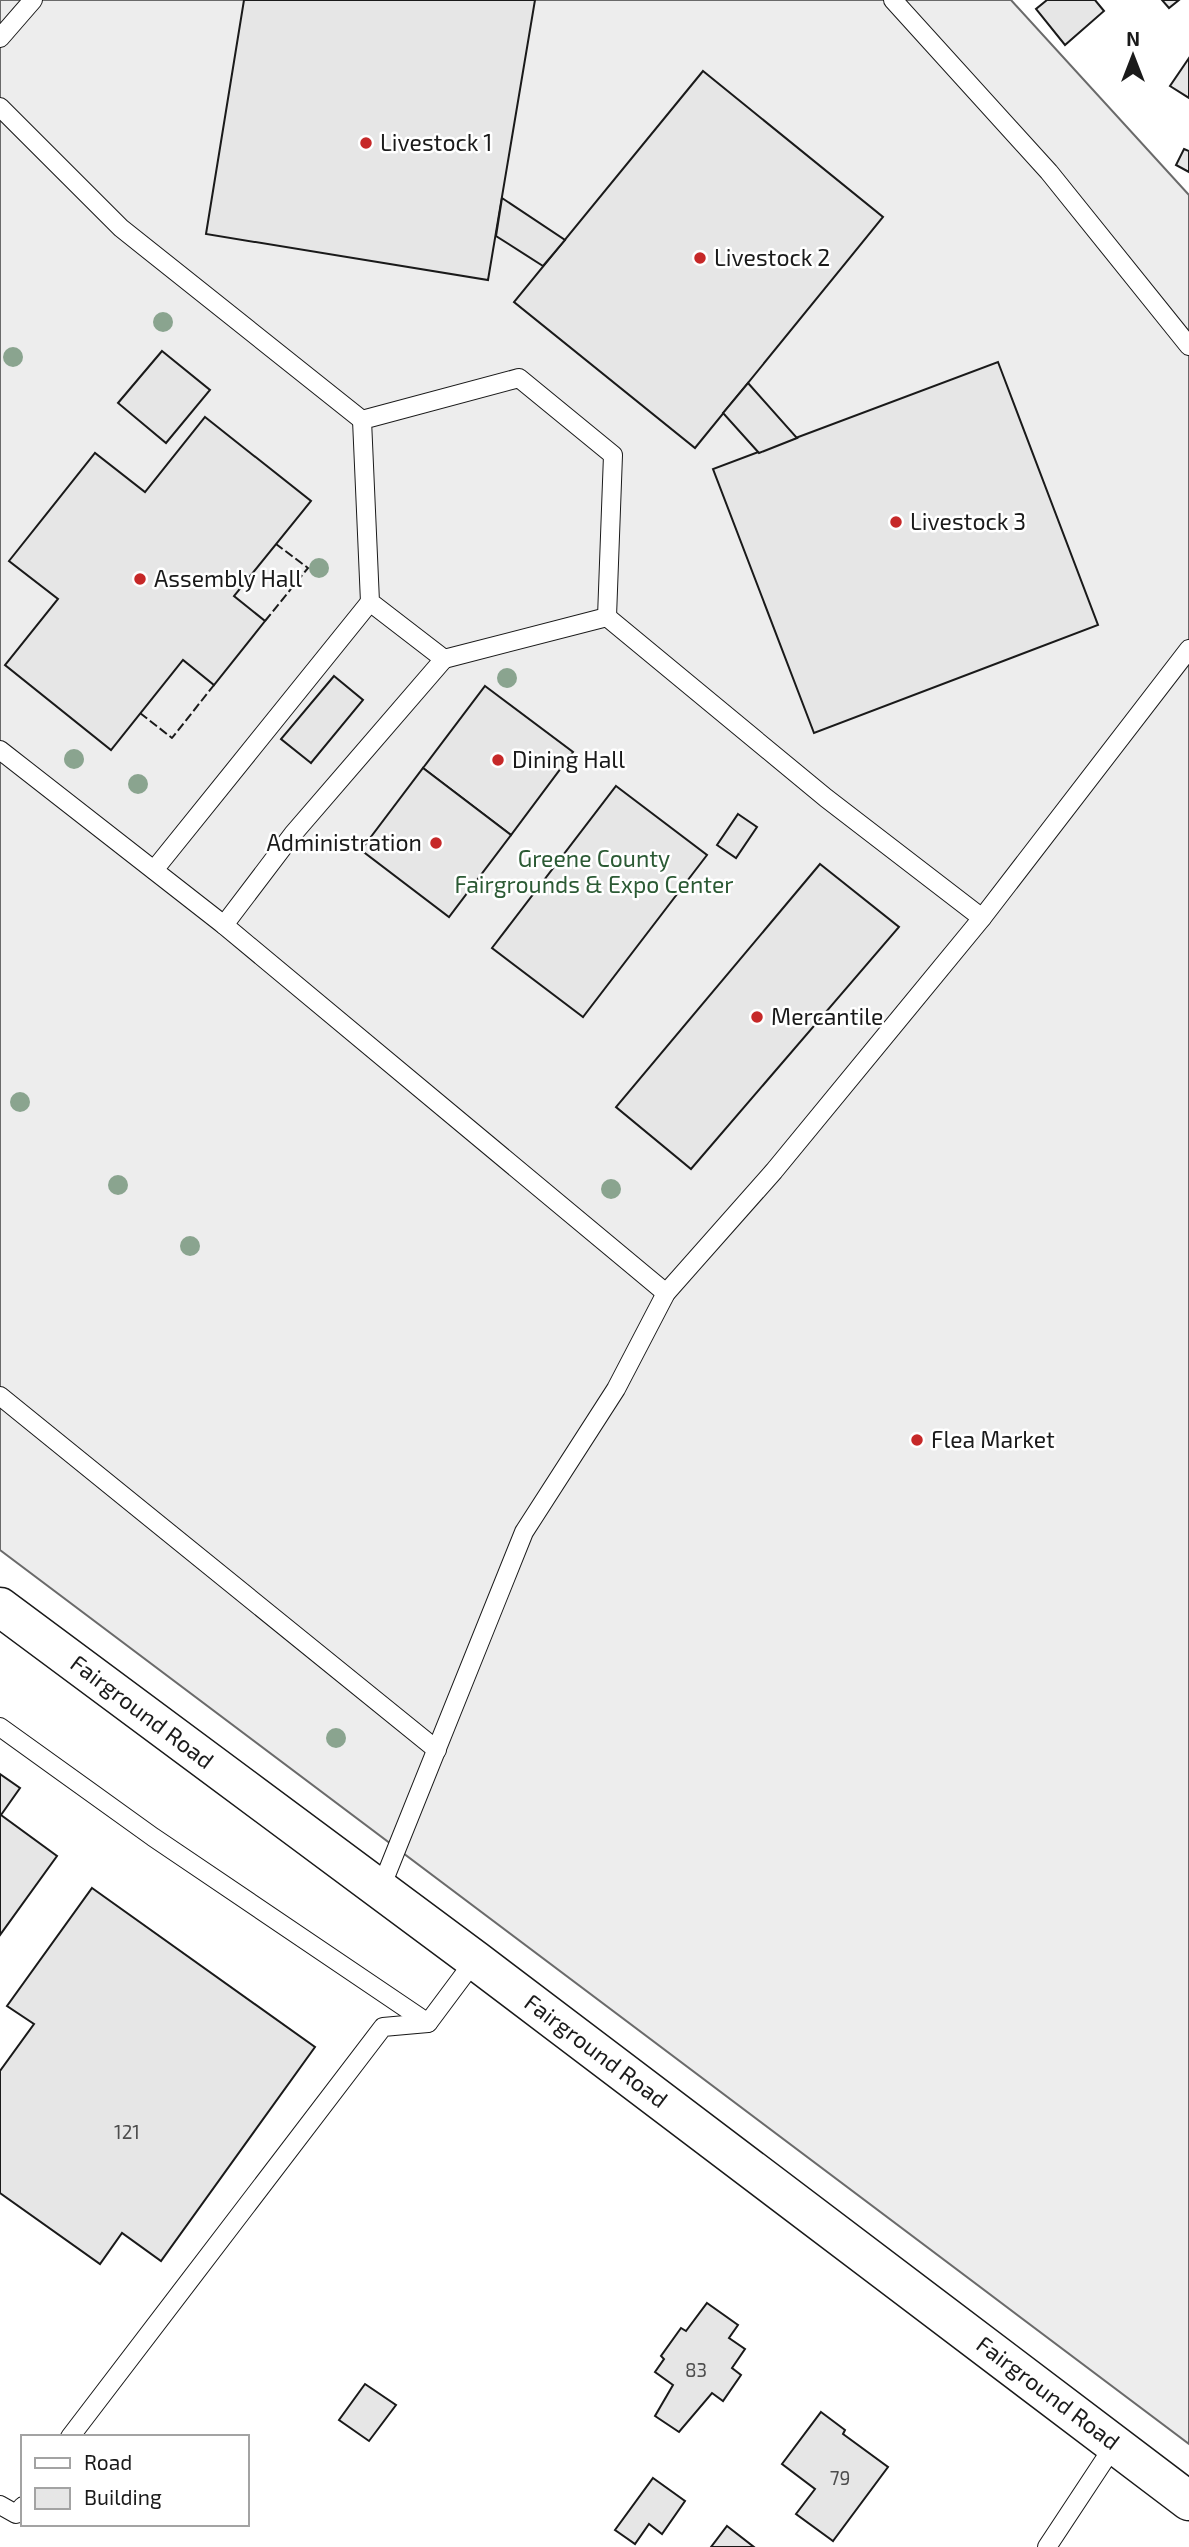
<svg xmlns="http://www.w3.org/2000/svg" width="1189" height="2547" viewBox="0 0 1189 2547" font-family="'Exo 2',sans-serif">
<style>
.built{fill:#ededed;stroke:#6a6a6a;stroke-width:2}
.building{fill:#e6e6e6;stroke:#1a1a1a;stroke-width:2}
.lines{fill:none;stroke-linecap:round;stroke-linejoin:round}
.lane-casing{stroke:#1a1a1a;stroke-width:20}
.secondary-casing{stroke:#1a1a1a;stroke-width:41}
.lane{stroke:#fff;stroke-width:18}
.secondary{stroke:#fff;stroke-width:38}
.fence{stroke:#1a1a1a;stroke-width:2;stroke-dasharray:9 3.5;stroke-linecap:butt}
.tree{fill:#8aa48f}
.poi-dot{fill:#c62828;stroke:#fff;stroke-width:2.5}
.labels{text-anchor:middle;stroke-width:5;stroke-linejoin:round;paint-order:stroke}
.number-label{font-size:19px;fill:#4d4d4d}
.poi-label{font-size:23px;fill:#1a1a1a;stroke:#fff;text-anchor:start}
.park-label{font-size:23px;fill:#2b5a34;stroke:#fff}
.street-label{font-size:23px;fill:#1a1a1a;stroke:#fff}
</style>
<rect width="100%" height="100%" fill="#fff"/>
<path class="built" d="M 0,0 L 1011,0 L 1189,195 L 1189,2444 L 0,1550 Z"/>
<g class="building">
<path d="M 244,0 L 535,0 L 488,280 L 206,234 Z"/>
<path d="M 1047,0 L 1095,0 L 1104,11 L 1065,45 L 1036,9 Z"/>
<path d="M 1162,0 L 1179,0 L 1169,8 Z"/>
<path d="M 1189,58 L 1189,98 L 1170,86 Z"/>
<path d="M 703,71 L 883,217 L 695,448 L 514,302 Z"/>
<path d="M 1184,149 L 1189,151 L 1189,172 L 1176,165 Z"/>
<path d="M 502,198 L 565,240 L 543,266 L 496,236 Z"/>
<path d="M 162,351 L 210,390 L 166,443 L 118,403 Z"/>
<path d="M 998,362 L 1098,625 L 814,733 L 713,469 Z"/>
<path d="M 748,383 L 797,438 L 759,453 L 723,413 Z"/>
<path d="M 205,417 L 311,501 L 234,596 L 265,621 L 214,685 L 183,660 L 111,750 L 5,665 L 58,599 L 9,561 L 95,453 L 145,492 Z"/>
<path d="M 334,676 L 363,700 L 311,763 L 281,739 Z"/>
<path d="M 485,686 L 573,752 L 511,835 L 423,768 Z"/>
<path d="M 423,768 L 511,835 L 449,917 L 361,850 Z"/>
<path d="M 616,786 L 707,855 L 583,1017 L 492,948 Z"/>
<path d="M 738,814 L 757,827 L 736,858 L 717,845 Z"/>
<path d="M 820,864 L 899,927 L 691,1169 L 616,1107 Z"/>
<path d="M 0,1774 L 20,1788 L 1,1815 L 57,1856 L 0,1935 Z"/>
<path d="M 92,1888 L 315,2047 L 161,2261 L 122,2233 L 100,2264 L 0,2193 L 0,2071 L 34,2024 L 7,2006 Z"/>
<path d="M 707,2303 L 738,2325 L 729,2338 L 745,2349 L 732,2368 L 741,2375 L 723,2401 L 712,2393 L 679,2432 L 655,2416 L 673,2385 L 655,2372 L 664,2359 L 661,2356 L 681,2328 L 686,2331 Z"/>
<path d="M 365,2384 L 396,2405 L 369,2441 L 339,2420 Z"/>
<path d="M 821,2412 L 845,2430 L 843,2434 L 888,2467 L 833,2541 L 796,2514 L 815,2489 L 782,2464 Z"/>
<path d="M 653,2478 L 685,2501 L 662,2534 L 649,2524 L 635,2544 L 615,2530 Z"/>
<path d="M 727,2526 L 754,2547 L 711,2547 Z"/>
</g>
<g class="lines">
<g class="lane-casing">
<g id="lane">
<path d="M 893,0 L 1049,172 L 1189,346"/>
<path d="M 0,38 L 33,0"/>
<path d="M 0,107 L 121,228 L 362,420"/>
<path d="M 519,378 L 613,455 L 607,617 L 444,659 L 370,602 L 362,420 Z"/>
<path d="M 607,617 L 826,798 L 982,918"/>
<path d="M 0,750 L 224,925 L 666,1293"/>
<path d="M 154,870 L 370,602"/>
<path d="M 224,925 L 293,834 L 444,659"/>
<path d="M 0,1396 L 437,1750"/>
<path d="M 0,1727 L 153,1837 L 428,2023"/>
<path d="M 380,1890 L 524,1532 L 616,1389 L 666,1293 L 774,1171 L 982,918 L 1189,649"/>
<path d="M 70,2437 L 383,2027 L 428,2023 L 475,1960"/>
<path d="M 0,2505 L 16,2514 L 23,2506"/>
<path d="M 1047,2547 L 1115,2444"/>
</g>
</g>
<g class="secondary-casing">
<path id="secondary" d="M 0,1607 L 475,1960 L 1189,2501"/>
</g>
<use href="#lane" class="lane"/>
<use href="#secondary" class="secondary"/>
<g class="fence">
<path d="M 265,621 L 308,568 L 276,544"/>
<path d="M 140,713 L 172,738 L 214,685"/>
</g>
</g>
<g class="tree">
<circle cx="163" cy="322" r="10"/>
<circle cx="13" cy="357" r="10"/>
<circle cx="319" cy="568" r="10"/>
<circle cx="507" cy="678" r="10"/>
<circle cx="74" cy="759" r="10"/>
<circle cx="138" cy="784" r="10"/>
<circle cx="20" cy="1102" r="10"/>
<circle cx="118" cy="1185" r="10"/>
<circle cx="611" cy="1189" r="10"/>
<circle cx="190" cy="1246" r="10"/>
<circle cx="336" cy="1738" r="10"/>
</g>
<g class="poi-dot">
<circle cx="366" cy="143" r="7"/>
<circle cx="700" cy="258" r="7"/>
<circle cx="896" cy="522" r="7"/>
<circle cx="140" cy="579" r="7"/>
<circle cx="498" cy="760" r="7"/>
<circle cx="436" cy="843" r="7"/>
<circle cx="757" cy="1017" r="7"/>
<circle cx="917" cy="1440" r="7"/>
</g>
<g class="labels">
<g class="number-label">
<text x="127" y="2139">121</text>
<text x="696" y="2377">83</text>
<text x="840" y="2485">79</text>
</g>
<g class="poi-label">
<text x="380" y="151">Livestock 1</text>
<text x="714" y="266">Livestock 2</text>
<text x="910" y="530">Livestock 3</text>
<text x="154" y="587">Assembly Hall</text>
<text x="512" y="768">Dining Hall</text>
<text x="422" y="851" text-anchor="end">Administration</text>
<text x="771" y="1025">Mercantile</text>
<text x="931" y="1448">Flea Market</text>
</g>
<g class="park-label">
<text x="594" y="867">Greene County<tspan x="594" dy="26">Fairgrounds &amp; Expo Center</tspan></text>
</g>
<g class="street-label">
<text transform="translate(142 1712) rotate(37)" y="8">Fairground Road</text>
<text transform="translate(596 2051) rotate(37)" y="8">Fairground Road</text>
<text transform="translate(1048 2393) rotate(37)" y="8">Fairground Road</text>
</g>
</g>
<rect x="21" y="2435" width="228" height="91" fill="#ffffff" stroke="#a3a3a3" stroke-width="2"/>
<rect x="35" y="2458" width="35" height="10" fill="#ffffff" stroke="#a3a3a3" stroke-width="2"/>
<text x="84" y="2470" font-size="21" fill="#1a1a1a">Road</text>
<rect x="35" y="2488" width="35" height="21" fill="#e6e6e6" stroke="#a3a3a3" stroke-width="2"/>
<text x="84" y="2505" font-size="21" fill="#1a1a1a">Building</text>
<g transform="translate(1133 56)" stroke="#ffffff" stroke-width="5" paint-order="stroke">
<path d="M0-5L12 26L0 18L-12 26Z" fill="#1a1a1a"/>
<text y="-10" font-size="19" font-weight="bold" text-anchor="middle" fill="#1a1a1a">N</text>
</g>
</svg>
